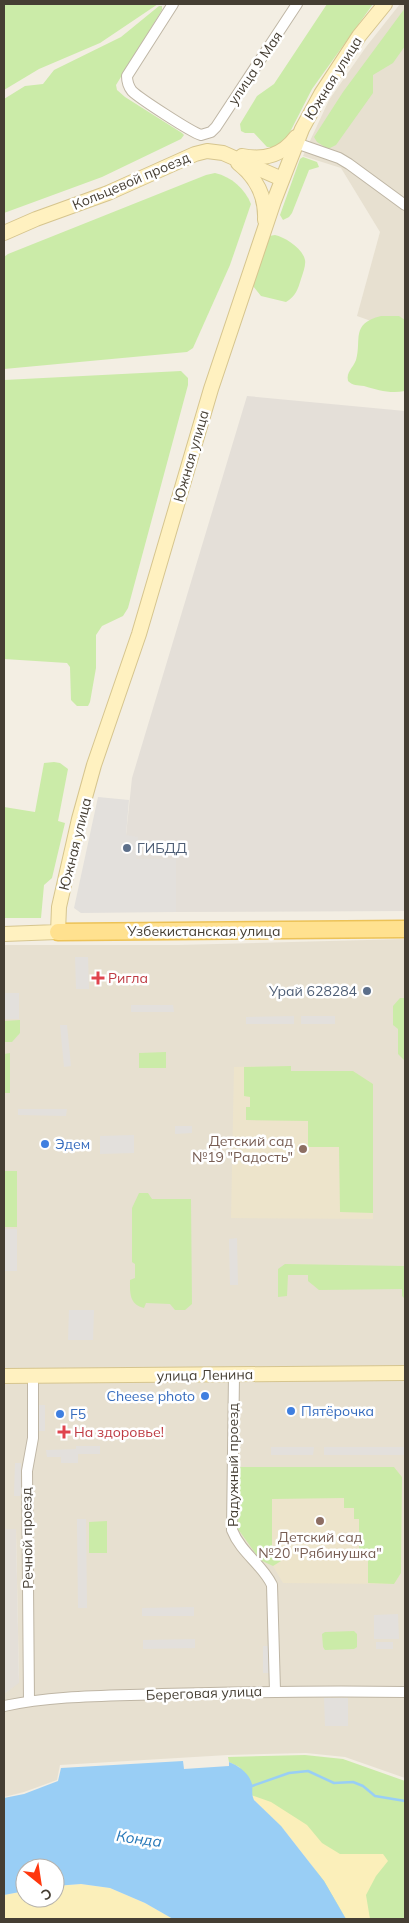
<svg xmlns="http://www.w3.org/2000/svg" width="409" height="1923" viewBox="0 0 409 1923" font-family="Mulish,sans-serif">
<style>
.residential{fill:#e7e0d0}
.industrial{fill:#e4dfd8}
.education{fill:#ede4cb}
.green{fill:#cbeba8}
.sand{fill:#fbefba}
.parking{fill:#e3e0dc}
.water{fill:#99cef5}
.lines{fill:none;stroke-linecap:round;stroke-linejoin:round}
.stream{stroke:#99cef5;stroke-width:2.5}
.minor-casing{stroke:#bfb6a5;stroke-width:12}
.secondary-casing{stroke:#d6c58e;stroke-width:16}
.primary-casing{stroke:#ecc257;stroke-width:19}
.minor{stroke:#fff;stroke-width:10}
.secondary{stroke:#fff1c0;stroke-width:14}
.primary{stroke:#ffe18f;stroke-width:16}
.service-dot{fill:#5c6f8a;stroke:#fff;stroke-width:2}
.health-dot{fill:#e0444e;stroke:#fff;stroke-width:2}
.shop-dot{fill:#3f7fe0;stroke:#fff;stroke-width:2}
.education-dot{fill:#8d6e63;stroke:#fff;stroke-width:2}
.labels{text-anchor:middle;stroke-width:5;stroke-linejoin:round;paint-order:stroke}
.street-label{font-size:14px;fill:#453e33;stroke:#fff}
.service-label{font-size:14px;fill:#4e5e75;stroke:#fff;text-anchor:start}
.health-label{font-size:14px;fill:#be3a42;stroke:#fff;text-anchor:start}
.education-label{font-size:14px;fill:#785e54;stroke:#fff;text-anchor:end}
.shop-label{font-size:14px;fill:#366cbe;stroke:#fff;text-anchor:start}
.water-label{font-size:15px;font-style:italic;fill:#2577b8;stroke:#fff}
</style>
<rect width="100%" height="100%" fill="#f3eee3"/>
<g class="residential">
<path d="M 400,4 L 405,4 L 405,333 L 357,316 L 380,232 L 341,168 L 303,156 L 329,100 L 366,47 Z"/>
<path d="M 405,939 L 405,1778 L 345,1757 L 306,1753 L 228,1755 L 60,1765 L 57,1780 L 24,1792 L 4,1797 L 4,1694 L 19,1682 L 16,1529 L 4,1529 L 4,945 L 178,945 Z"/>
</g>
<g class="industrial">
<path d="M 247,396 L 405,411 L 405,911 L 176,912 L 176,860 L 136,859 L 126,835 L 132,778 Z"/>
<path d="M 4,1529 L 16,1529 L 19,1683 L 4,1694 Z"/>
</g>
<g class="education">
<path d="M 291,1066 L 291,1071 L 353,1071 L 373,1084 L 373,1219 L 231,1218 L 234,1067 Z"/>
<path d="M 239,1467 L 394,1467 L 402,1477 L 401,1573 L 394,1584 L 283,1583 L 273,1566 L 260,1560 L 238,1529 Z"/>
</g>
<g class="green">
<path d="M 4,4 L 158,4 L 100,43 L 39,69 L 4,90 Z"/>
<path d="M 327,4 L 373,4 L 312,89 L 289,134 L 278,147 L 267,147 L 254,133 L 245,133 L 241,131 L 240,124 L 257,96 L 274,84 Z"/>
<path d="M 159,6 L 162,6 L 162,10 L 116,85 L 117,90 L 125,97 L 182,133 L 184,135 L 181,139 L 102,177 L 4,213 L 4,99 L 25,86 L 43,84 L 54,70 L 121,37 Z"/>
<path d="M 405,8 L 405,46 L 393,63 L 373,75 L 373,93 L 336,145 L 328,149 L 317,142 L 314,137 L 343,92 Z"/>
<path d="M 303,157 L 317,162 L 319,167 L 309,170 L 292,213 L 289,217 L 283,220 L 280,215 L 300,159 Z"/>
<path d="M 215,173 C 232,177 245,189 251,204 L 230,265 L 193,348 L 187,352 L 4,369 L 4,257 L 8,254 L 206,175 Z"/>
<path d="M 275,235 C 285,237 303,249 305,260 C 306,265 303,273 301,279 C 298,289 296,296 286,302 L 261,296 L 253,286 L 269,236 Z"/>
<path d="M 381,316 L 399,316 L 405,320 L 405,391 C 390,394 378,390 364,386 C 357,385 353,386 348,381 C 346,372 353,368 356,360 C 362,339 350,324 381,316 Z"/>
<path d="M 181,371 L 188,378 L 188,385 L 128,608 L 123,616 L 102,626 L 96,635 L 96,668 L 90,702 L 88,706 L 77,706 L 71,700 L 70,667 L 67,663 L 4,659 L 4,380 Z"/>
<path d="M 54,762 L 60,763 L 68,769 L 58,821 L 65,823 L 52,878 L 44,885 L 41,918 L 4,918 L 4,807 L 35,812 L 44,763 Z"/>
<path d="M 400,998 L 405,998 L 405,1061 L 398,1054 L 398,1029 L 393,1025 L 393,1006 Z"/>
<path d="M 20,1020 L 20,1033 L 12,1042 L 4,1042 L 4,1021 Z"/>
<path d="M 166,1052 L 166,1068 L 139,1068 L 139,1053 Z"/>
<path d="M 10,1053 L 10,1093 L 4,1093 L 4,1054 Z"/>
<path d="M 291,1066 L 291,1071 L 353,1071 L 373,1084 L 373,1213 L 340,1212 L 339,1147 L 308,1147 L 308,1121 L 246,1120 L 246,1107 L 250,1107 L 250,1097 L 244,1096 L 244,1067 Z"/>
<rect x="4" y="1171" width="13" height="56"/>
<path d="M 139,1193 L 148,1193 L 152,1199 L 191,1199 L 192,1304 L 185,1310 L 175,1310 L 170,1304 L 146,1303 L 144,1308 C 129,1304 130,1293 130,1280 L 135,1278 L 135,1264 L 132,1262 L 132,1208 Z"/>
<path d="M 285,1264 L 405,1266 L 405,1299 L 402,1296 L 402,1289 L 319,1290 L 308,1281 L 308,1275 L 288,1275 L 287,1296 L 278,1297 L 278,1269 Z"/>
<path d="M 239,1467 L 394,1467 L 402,1477 L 401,1573 L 394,1584 L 368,1583 L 368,1554 L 359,1553 L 359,1519 L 354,1519 L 354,1508 L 344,1508 L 344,1498 L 272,1499 L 272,1548 L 281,1561 L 273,1566 L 260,1560 L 238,1529 Z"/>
<path d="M 107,1521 L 107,1553 L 89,1553 L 89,1522 Z"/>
<path d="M 354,1631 L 357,1634 L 357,1647 L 354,1649 L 325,1650 L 323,1647 L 322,1634 L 325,1632 Z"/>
<path d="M 305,1755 L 343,1759 L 405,1781 L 405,1919 L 346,1919 C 327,1887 307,1854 281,1826 C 271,1815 260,1807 251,1795 L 252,1785 L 239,1767 L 229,1762 L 228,1757 Z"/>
</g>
<g class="sand">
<path d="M 251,1795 L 271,1802 L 307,1825 L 322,1843 L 340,1854 L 383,1854 L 388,1861 L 376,1876 L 366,1895 L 370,1919 L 346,1919 L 324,1881 L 281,1826 L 254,1800 Z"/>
<path d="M 81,1884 L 110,1888 L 145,1903 L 173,1919 L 4,1919 L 4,1895 L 25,1891 L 25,1898 L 55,1898 L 55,1886 Z"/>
</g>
<g class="parking">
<path d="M 98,797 L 129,800 L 126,835 L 138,837 L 136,859 L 176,859 L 176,912 L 81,913 L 74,908 Z"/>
<path d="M 75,957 L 88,957 L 89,989 L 76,989 Z"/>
<rect x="4" y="993" width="15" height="26"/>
<path d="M 131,1005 L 173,1005 L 174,1012 L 131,1012 Z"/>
<path d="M 294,1016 L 294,1024 L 246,1024 L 246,1017 Z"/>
<rect x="301" y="1016" width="34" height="8"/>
<path d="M 60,1025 L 67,1025 L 71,1066 L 64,1067 Z"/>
<path d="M 18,1109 L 67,1109 L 66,1116 L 18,1115 Z"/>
<path d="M 175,1126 L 192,1126 L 192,1133 L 175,1134 Z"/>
<path d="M 134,1135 L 134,1153 L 100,1154 L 100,1136 Z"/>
<rect x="4" y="1229" width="13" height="42"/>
<path d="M 237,1238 L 238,1285 L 230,1285 L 229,1239 Z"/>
<path d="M 69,1310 L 94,1310 L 93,1340 L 68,1340 Z"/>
<rect x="38" y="1405" width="7" height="26"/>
<path d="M 76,1446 L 100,1446 L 100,1454 L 78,1454 L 78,1463 L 61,1463 L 61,1457 L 47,1457 L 46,1450 L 76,1449 Z"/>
<path d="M 271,1447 L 314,1447 L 313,1455 L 271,1455 Z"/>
<rect x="324" y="1447" width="80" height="8"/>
<path d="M 15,1463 L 21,1463 L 21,1496 L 14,1496 Z"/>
<path d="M 77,1519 L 86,1519 L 87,1608 L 78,1608 Z"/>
<path d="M 194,1607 L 194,1616 L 142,1616 L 142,1608 Z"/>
<path d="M 398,1614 L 399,1639 L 374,1639 L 374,1615 Z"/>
<path d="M 195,1639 L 195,1648 L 143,1649 L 143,1640 Z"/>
<rect x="376" y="1642" width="17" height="7"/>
<path d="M 263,1646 L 270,1646 L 271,1673 L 263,1673 Z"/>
<path d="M 324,1698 L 348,1698 L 348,1726 L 325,1726 Z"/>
</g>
<path class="water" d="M 183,1761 L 184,1769 L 229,1766 L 229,1762 C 239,1766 249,1773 252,1784 C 253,1790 251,1794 254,1800 L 281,1826 L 324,1881 L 346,1919 L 173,1919 L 145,1903 L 110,1888 L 81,1884 L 55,1886 L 55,1868 L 25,1868 L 25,1891 L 4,1895 L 4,1798 L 24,1794 L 58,1781 L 61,1768 Z"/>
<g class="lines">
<path class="stream" d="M 252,1786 L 289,1773 L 308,1771 L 334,1783 L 353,1782 L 363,1786 L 375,1796 L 405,1801"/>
<g class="minor-casing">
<g id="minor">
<path d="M 173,4 L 127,76 C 127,82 128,86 132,91 C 139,98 191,132 201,135 L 211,132 L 216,127 L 297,4"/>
<path d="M 296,143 L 339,158 L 349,164 L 405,205"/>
<path d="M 234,1375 L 232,1530 C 241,1553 262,1564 272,1585 L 275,1691"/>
<path d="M 29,1701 L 27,1471 L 33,1438 L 33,1376"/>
<path d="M 4,1706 C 55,1695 110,1696 162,1694 C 243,1692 324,1691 405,1692"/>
</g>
</g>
<g class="secondary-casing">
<g id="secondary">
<path d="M 242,156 C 264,160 282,156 296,137"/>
<path d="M 238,163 C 256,177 266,197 265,220"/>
<path d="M 4,233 L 36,219 L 108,193 L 195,154 L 207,151 L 223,153 L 282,179"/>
<path d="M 4,934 L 58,932 L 59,907 L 79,819 L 94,765 L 139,634 L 211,389 L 274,201 L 302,129 L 321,94 L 359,36 L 385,4"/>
<path d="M 4,1376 L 405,1373"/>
</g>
</g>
<g class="primary-casing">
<path id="primary" d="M 58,932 L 405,929"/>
</g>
<use href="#minor" class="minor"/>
<use href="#secondary" class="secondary"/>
<use href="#primary" class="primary"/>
</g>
<g class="service-dot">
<circle cx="127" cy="848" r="5"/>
<circle cx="367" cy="991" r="5"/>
</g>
<g class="health-dot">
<path d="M95.5 970.5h5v5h5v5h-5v5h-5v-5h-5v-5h5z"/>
<path d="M61.5 1424.5h5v5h5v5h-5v5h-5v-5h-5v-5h5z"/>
</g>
<g class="shop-dot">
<circle cx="45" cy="1144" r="5"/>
<circle cx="205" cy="1396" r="5"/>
<circle cx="291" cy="1411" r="5"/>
<circle cx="60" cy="1414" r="5"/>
</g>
<g class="education-dot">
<circle cx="303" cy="1149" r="5"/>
<circle cx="320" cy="1521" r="5"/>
</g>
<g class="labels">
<g class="street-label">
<text transform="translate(255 68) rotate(-56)" y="5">улица 9 Мая</text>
<text transform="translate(333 78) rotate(-58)" y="5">Южная улица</text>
<text transform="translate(131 181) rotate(-23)" y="5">Кольцевой проезд</text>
<text transform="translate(191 456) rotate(-74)" y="5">Южная улица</text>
<text transform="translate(75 844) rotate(-76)" y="5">Южная улица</text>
<text x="204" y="936">Узбекистанская улица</text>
<text transform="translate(205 1375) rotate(-1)" y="5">улица Ленина</text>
<text transform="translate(233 1465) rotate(-90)" y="5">Радужный проезд</text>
<text transform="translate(27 1538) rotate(-91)" y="5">Речной проезд</text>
<text transform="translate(204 1693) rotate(-2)" y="5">Береговая улица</text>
</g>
<g class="service-label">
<text x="137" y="853">ГИБДД</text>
<text x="357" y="996" text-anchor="end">Урай 628284</text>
</g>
<g class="health-label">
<text x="108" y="983">Ригла</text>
<text x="74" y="1437">На здоровье!</text>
</g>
<g class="education-label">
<text x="293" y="1146">Детский сад<tspan x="293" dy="16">№19 "Радость"</tspan></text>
<text x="320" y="1542" text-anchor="middle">Детский сад<tspan x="320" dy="16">№20 "Рябинушка"</tspan></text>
</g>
<g class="shop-label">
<text x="55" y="1149">Эдем</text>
<text x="195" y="1401" text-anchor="end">Cheese photo</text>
<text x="301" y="1416">Пятёрочка</text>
<text x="70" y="1419">F5</text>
</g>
<g class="water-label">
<text transform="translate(139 1839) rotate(8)" y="5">Конда</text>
</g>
</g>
<rect width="409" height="1923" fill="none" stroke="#453e33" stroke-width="10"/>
<g transform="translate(40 1883) rotate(150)"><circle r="24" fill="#ffffff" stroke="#b5b2ad"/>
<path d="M0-4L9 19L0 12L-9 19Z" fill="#ff370d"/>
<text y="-8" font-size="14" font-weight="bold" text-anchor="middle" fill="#453e33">С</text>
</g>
</svg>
